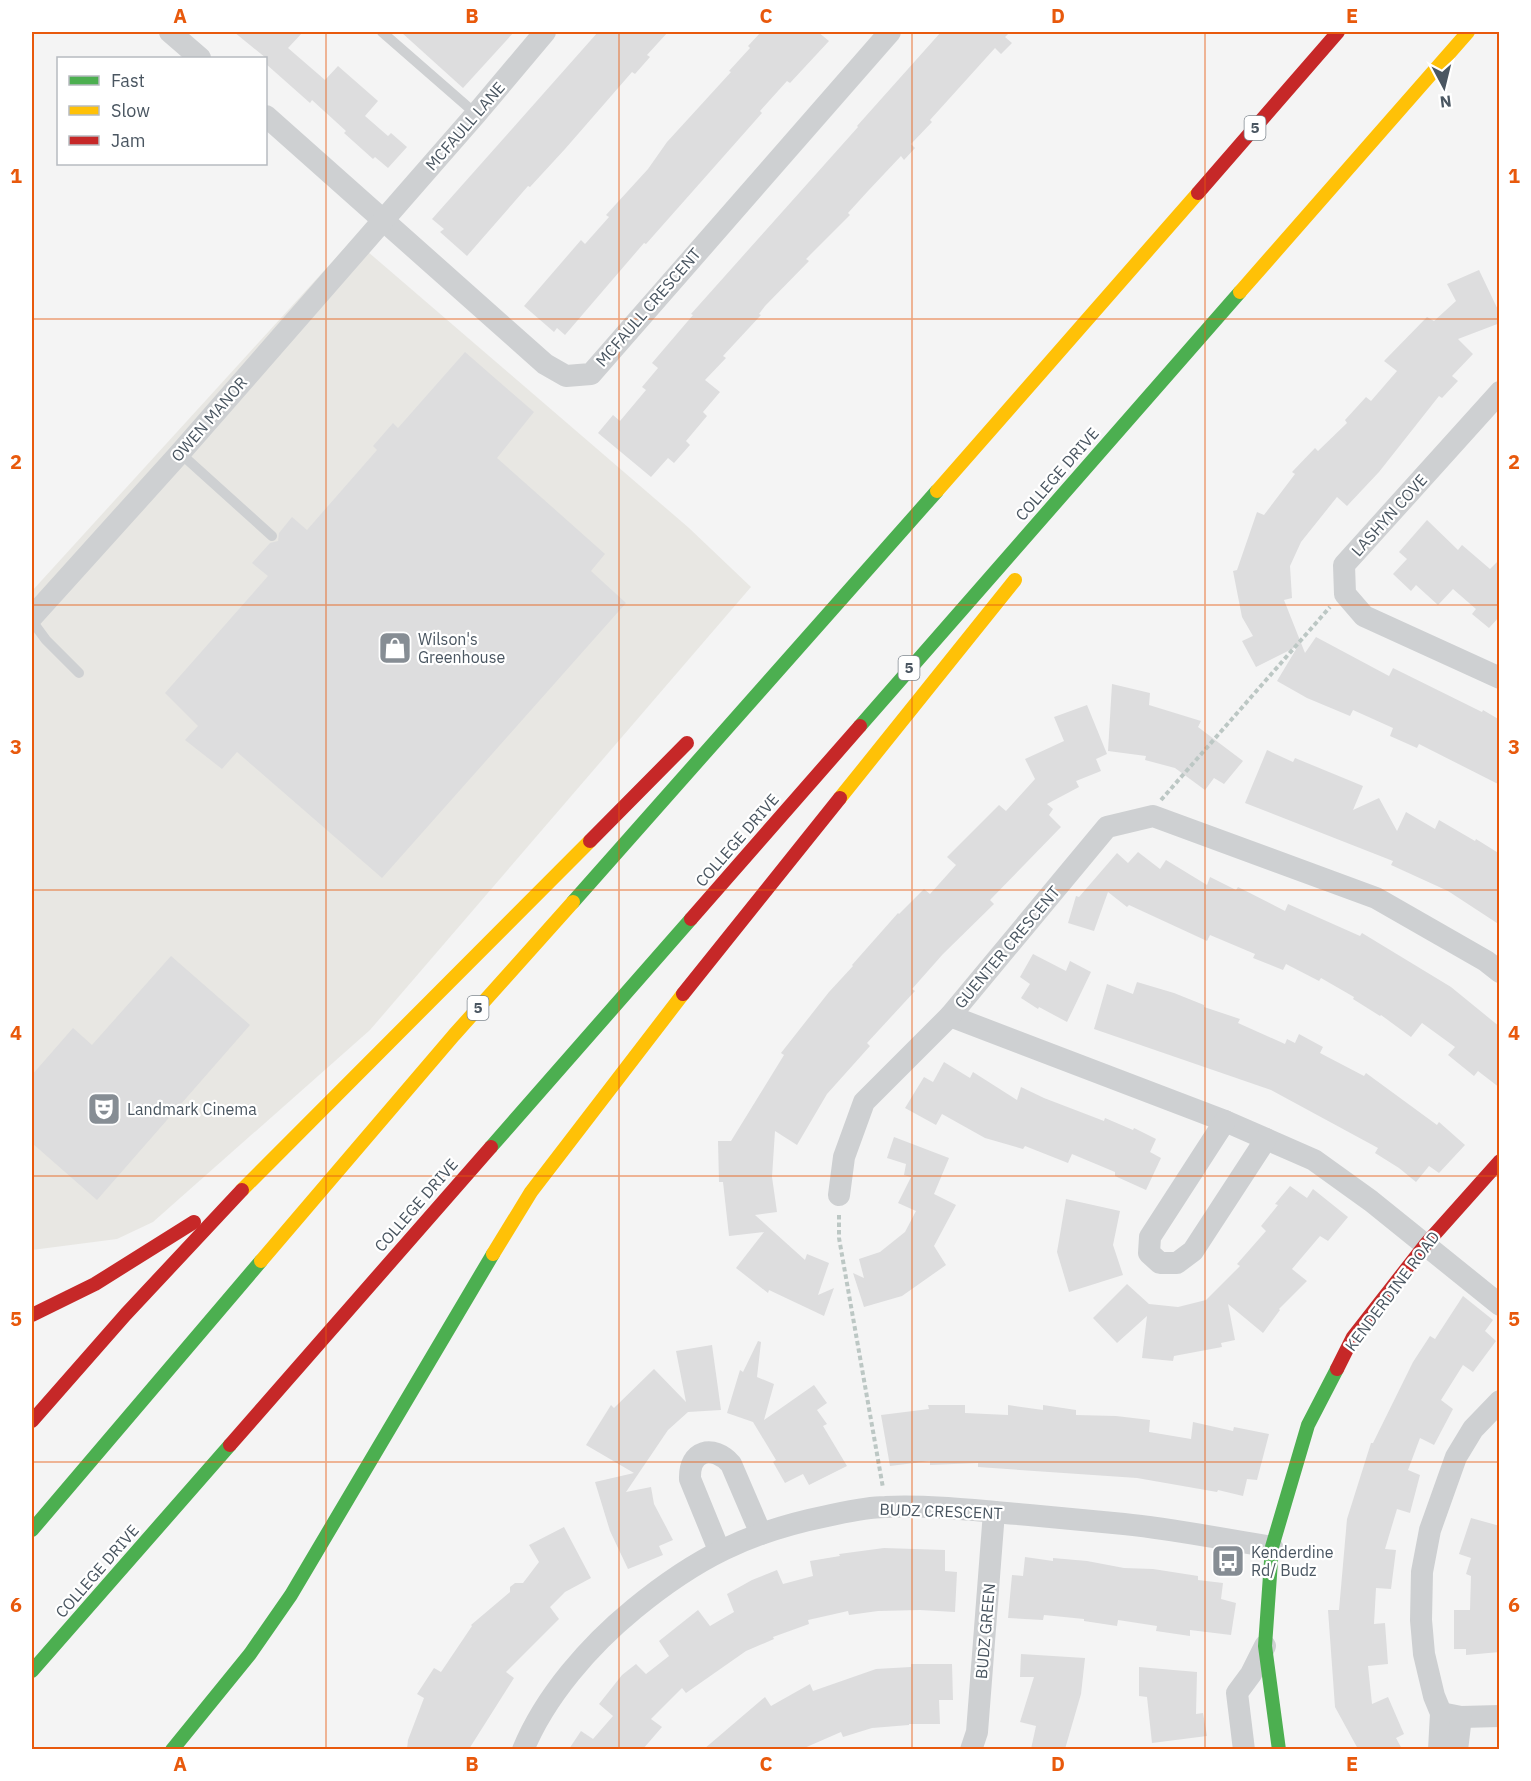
<svg xmlns="http://www.w3.org/2000/svg" width="1531" height="1781" viewBox="0 0 1531 1781" font-family="'IBM Plex Sans',sans-serif">
<style>
.commercial{fill:#e8e7e3}
.building{fill:#ddddde}
.lines{fill:none;stroke-linecap:round;stroke-linejoin:round}
.path{stroke:#bcc7c4;stroke-width:4;stroke-dasharray:4.5 3;stroke-linecap:butt}
.lane{stroke:#ced0d2;stroke-width:10}
.street{stroke:#ced0d2;stroke-width:22}
.fast{stroke:#4caf50;stroke-width:14}
.slow{stroke:#ffc107;stroke-width:14}
.jam{stroke:#c62828;stroke-width:14}
.grid{fill:none;stroke:#e8590c;stroke-width:1.5;stroke-opacity:0.55}
.labels{text-anchor:middle;stroke-width:4.5;stroke-linejoin:round;paint-order:stroke}
.shield{fill:#fff;stroke:#808990;stroke-width:1.5}
.shield-label{font-size:15px;font-weight:bold;fill:#4a5661}
.street-label{font-size:16px;fill:#4a5661;stroke:#fff}
.poi-label{font-size:16px;fill:#4a5661;stroke:#fff;text-anchor:start}
.neatline{fill:none;stroke:#e8590c;stroke-width:2}
.grid-label{font-size:20px;text-anchor:middle;font-weight:bold;fill:#e8590c}
</style>
<rect width="100%" height="100%" fill="#f4f4f4"/>
<path class="commercial" d="M 353,239 L 689,528 L 751,587 L 370,1030 L 153,1222 L 117,1239 L 32,1250 L 32,591 Z"/>
<g class="building">
<path d="M 234,32 L 303,32 L 288,48 L 325,80 L 338,66 L 378,101 L 365,116 L 388,136 L 391,133 L 407,147 L 388,168 L 375,157 L 373,159 L 344,133 L 346,131 L 312,100 L 310,103 L 266,64 L 266,58 Z"/>
<path d="M 401,32 L 514,32 L 463,88 Z"/>
<path d="M 598,32 L 668,32 L 647,55 L 650,57 L 635,74 L 632,72 L 565,149 L 530,187 L 528,186 L 467,256 L 440,232 L 444,229 L 432,219 Z"/>
<path d="M 761,32 L 818,32 L 829,41 L 790,83 L 787,81 L 760,111 L 762,113 L 646,244 L 644,243 L 565,335 L 557,328 L 554,332 L 524,306 L 581,240 L 585,244 L 609,217 L 606,215 L 648,169 L 667,142 L 731,72 L 729,71 L 750,48 L 748,46 Z"/>
<path d="M 941,32 L 1010,32 L 1005,37 L 1012,43 L 1001,54 L 995,48 L 930,120 L 932,122 L 911,144 L 915,148 L 904,160 L 901,156 L 868,191 L 848,213 L 850,215 L 806,259 L 809,261 L 765,306 L 759,314 L 761,315 L 723,356 L 726,358 L 705,380 L 720,392 L 703,412 L 707,416 L 686,441 L 690,445 L 674,463 L 668,458 L 651,477 L 598,433 L 613,415 L 620,421 L 646,390 L 642,387 L 658,368 L 652,363 L 693,315 L 691,314 L 858,127 L 857,126 Z"/>
<path d="M 1479,270 L 1500,314 L 1500,323 L 1458,339 L 1473,354 L 1452,376 L 1458,381 L 1442,398 L 1439,396 L 1379,472 L 1347,506 L 1337,497 L 1301,542 L 1290,566 L 1292,598 L 1284,600 L 1305,653 L 1316,637 L 1389,676 L 1393,668 L 1482,712 L 1483,710 L 1500,720 L 1500,785 L 1419,744 L 1417,748 L 1390,736 L 1393,728 L 1353,710 L 1350,716 L 1307,698 L 1277,681 L 1298,646 L 1256,667 L 1242,641 L 1253,636 L 1242,617 L 1233,571 L 1237,570 L 1257,512 L 1264,515 L 1295,474 L 1292,472 L 1315,448 L 1318,451 L 1347,423 L 1345,420 L 1366,397 L 1371,401 L 1397,371 L 1384,361 L 1427,317 L 1434,321 L 1456,301 L 1447,284 Z"/>
<path d="M 465,352 L 534,412 L 497,458 L 605,554 L 591,571 L 626,603 L 382,878 L 237,752 L 222,769 L 185,740 L 198,726 L 165,693 L 268,576 L 252,563 L 270,543 L 278,541 L 279,533 L 292,517 L 307,530 L 377,450 L 373,446 L 393,423 L 398,428 Z"/>
<path d="M 1427,520 L 1458,550 L 1462,545 L 1490,569 L 1500,559 L 1500,616 L 1489,628 L 1472,614 L 1476,609 L 1453,589 L 1438,605 L 1416,585 L 1411,591 L 1393,574 L 1407,559 L 1399,552 Z"/>
<path d="M 1112,684 L 1150,693 L 1149,705 L 1201,721 L 1198,727 L 1243,761 L 1224,784 L 1214,778 L 1205,790 L 1175,768 L 1145,760 L 1146,756 L 1108,751 Z"/>
<path d="M 1087,705 L 1107,754 L 1096,759 L 1101,771 L 1076,781 L 1079,787 L 1047,804 L 1053,809 L 1049,815 L 1061,827 L 990,900 L 994,904 L 943,954 L 912,989 L 915,991 L 867,1043 L 870,1046 L 827,1094 L 797,1145 L 775,1131 L 772,1177 L 777,1212 L 755,1215 L 805,1260 L 807,1254 L 829,1263 L 818,1295 L 834,1288 L 824,1316 L 769,1290 L 768,1293 L 736,1268 L 764,1232 L 729,1236 L 723,1182 L 719,1182 L 718,1141 L 731,1141 L 784,1055 L 781,1053 L 829,992 L 853,966 L 852,965 L 898,913 L 899,914 L 924,889 L 930,894 L 956,865 L 947,857 L 999,805 L 1006,811 L 1035,779 L 1025,759 L 1064,741 L 1054,717 Z"/>
<path d="M 1267,750 L 1293,762 L 1295,758 L 1363,786 L 1353,810 L 1379,798 L 1397,831 L 1406,812 L 1435,829 L 1439,820 L 1475,841 L 1476,839 L 1500,854 L 1500,925 L 1448,891 L 1391,865 L 1393,861 L 1245,803 Z"/>
<path d="M 1138,852 L 1160,869 L 1166,860 L 1207,885 L 1210,877 L 1236,890 L 1238,887 L 1285,911 L 1288,904 L 1360,936 L 1362,933 L 1451,987 L 1500,1027 L 1500,1088 L 1478,1071 L 1474,1076 L 1448,1055 L 1455,1047 L 1422,1023 L 1411,1037 L 1381,1015 L 1380,1016 L 1353,999 L 1354,997 L 1321,978 L 1319,981 L 1286,964 L 1283,970 L 1253,958 L 1255,954 L 1210,935 L 1207,941 L 1129,905 L 1127,907 L 1108,892 L 1094,931 L 1068,923 L 1076,896 L 1079,897 L 1117,853 L 1128,863 Z"/>
<path d="M 1033,954 L 1066,971 L 1070,961 L 1091,972 L 1067,1022 L 1039,1007 L 1038,1009 L 1021,998 L 1030,984 L 1020,977 Z"/>
<path d="M 171,956 L 250,1025 L 97,1200 L 32,1143 L 32,1075 L 73,1028 L 92,1045 Z"/>
<path d="M 1137,982 L 1174,993 L 1204,1005 L 1204,1007 L 1240,1019 L 1238,1023 L 1285,1044 L 1287,1039 L 1295,1043 L 1299,1034 L 1323,1047 L 1320,1053 L 1364,1076 L 1366,1073 L 1437,1125 L 1439,1122 L 1465,1145 L 1439,1173 L 1429,1166 L 1416,1182 L 1399,1168 L 1375,1153 L 1378,1148 L 1271,1090 L 1094,1029 L 1107,984 L 1133,994 Z"/>
<path d="M 944,1062 L 970,1078 L 973,1072 L 1017,1100 L 1021,1087 L 1044,1098 L 1104,1121 L 1105,1118 L 1133,1130 L 1134,1128 L 1156,1139 L 1150,1152 L 1161,1158 L 1146,1190 L 1115,1176 L 1115,1172 L 1072,1154 L 1068,1163 L 1025,1146 L 1023,1149 L 985,1138 L 942,1114 L 936,1125 L 905,1108 L 924,1077 L 933,1082 Z"/>
<path d="M 894,1137 L 949,1158 L 934,1194 L 956,1205 L 934,1246 L 946,1265 L 902,1296 L 864,1307 L 853,1273 L 864,1278 L 859,1259 L 880,1252 L 905,1232 L 916,1211 L 898,1203 L 911,1177 L 904,1175 L 906,1164 L 887,1158 Z"/>
<path d="M 1290,1186 L 1307,1198 L 1313,1189 L 1348,1217 L 1328,1241 L 1320,1236 L 1292,1269 L 1307,1281 L 1279,1309 L 1280,1310 L 1263,1333 L 1228,1304 L 1235,1340 L 1221,1343 L 1222,1347 L 1174,1356 L 1173,1361 L 1142,1358 L 1147,1316 L 1117,1343 L 1093,1318 L 1127,1284 L 1149,1304 L 1178,1307 L 1206,1300 L 1240,1266 L 1237,1264 L 1266,1231 L 1261,1226 L 1278,1205 L 1275,1204 Z"/>
<path d="M 1066,1199 L 1120,1211 L 1113,1245 L 1123,1275 L 1069,1292 L 1057,1252 Z"/>
<path d="M 1463,1296 L 1493,1320 L 1485,1331 L 1496,1341 L 1473,1372 L 1463,1365 L 1441,1400 L 1453,1409 L 1434,1445 L 1420,1438 L 1408,1470 L 1420,1475 L 1410,1513 L 1397,1509 L 1385,1549 L 1396,1550 L 1391,1589 L 1376,1588 L 1374,1624 L 1385,1623 L 1388,1664 L 1368,1666 L 1372,1704 L 1388,1697 L 1404,1734 L 1396,1738 L 1402,1749 L 1358,1749 L 1335,1707 L 1328,1610 L 1339,1610 L 1347,1519 L 1371,1443 L 1373,1443 L 1413,1362 L 1430,1336 L 1435,1339 Z"/>
<path d="M 758,1341 L 761,1342 L 757,1377 L 774,1384 L 764,1420 L 814,1385 L 827,1403 L 817,1410 L 827,1424 L 823,1426 L 847,1466 L 809,1485 L 803,1474 L 785,1483 L 773,1462 L 776,1460 L 753,1422 L 727,1413 L 740,1370 L 743,1372 Z"/>
<path d="M 712,1345 L 721,1410 L 688,1412 L 668,1430 L 626,1492 L 651,1487 L 654,1504 L 673,1540 L 659,1546 L 663,1555 L 628,1569 L 610,1531 L 595,1482 L 634,1473 L 586,1445 L 611,1405 L 614,1408 L 654,1369 L 686,1402 L 676,1351 Z"/>
<path d="M 928,1405 L 965,1405 L 965,1413 L 1008,1415 L 1008,1405 L 1043,1410 L 1043,1405 L 1076,1410 L 1076,1415 L 1116,1416 L 1150,1420 L 1149,1432 L 1191,1439 L 1193,1422 L 1233,1431 L 1234,1427 L 1269,1434 L 1257,1480 L 1247,1479 L 1243,1496 L 1218,1490 L 1217,1492 L 1137,1478 L 978,1467 L 978,1463 L 930,1465 L 930,1461 L 890,1466 L 881,1415 L 929,1409 Z"/>
<path d="M 1471,1518 L 1500,1526 L 1500,1652 L 1466,1655 L 1466,1649 L 1454,1649 L 1454,1610 L 1470,1610 L 1471,1576 L 1466,1574 L 1471,1558 L 1459,1554 Z"/>
<path d="M 564,1527 L 591,1578 L 565,1592 L 550,1607 L 559,1619 L 506,1672 L 514,1678 L 469,1749 L 407,1749 L 408,1740 L 424,1698 L 417,1694 L 434,1668 L 441,1672 L 472,1626 L 471,1625 L 510,1592 L 510,1587 L 515,1583 L 523,1583 L 539,1562 L 529,1545 Z"/>
<path d="M 884,1548 L 945,1550 L 945,1571 L 957,1572 L 955,1612 L 920,1610 L 878,1611 L 849,1615 L 848,1611 L 808,1620 L 809,1624 L 773,1637 L 774,1639 L 746,1651 L 686,1693 L 682,1688 L 651,1719 L 662,1727 L 643,1749 L 569,1749 L 581,1731 L 593,1739 L 613,1716 L 599,1704 L 622,1675 L 636,1664 L 646,1674 L 669,1656 L 659,1641 L 698,1610 L 710,1626 L 734,1612 L 727,1594 L 752,1580 L 777,1570 L 783,1584 L 813,1576 L 810,1561 L 840,1556 L 839,1554 Z"/>
<path d="M 1025,1557 L 1053,1561 L 1053,1558 L 1087,1561 L 1124,1568 L 1153,1569 L 1198,1576 L 1198,1580 L 1223,1583 L 1221,1599 L 1236,1603 L 1231,1635 L 1190,1630 L 1190,1636 L 1156,1631 L 1157,1626 L 1118,1620 L 1117,1626 L 1084,1621 L 1084,1619 L 1044,1615 L 1043,1620 L 1008,1618 L 1012,1575 L 1023,1576 Z"/>
<path d="M 1021,1654 L 1085,1658 L 1081,1694 L 1065,1749 L 1031,1749 L 1036,1726 L 1020,1722 L 1034,1677 L 1020,1677 Z"/>
<path d="M 911,1664 L 952,1664 L 953,1700 L 939,1700 L 940,1724 L 909,1724 L 909,1725 L 872,1728 L 843,1737 L 841,1732 L 802,1749 L 704,1749 L 765,1697 L 771,1706 L 810,1684 L 813,1691 L 876,1669 L 911,1667 Z"/>
<path d="M 1139,1667 L 1197,1672 L 1196,1714 L 1203,1713 L 1207,1736 L 1152,1743 L 1147,1697 L 1139,1696 Z"/>
</g>
<g class="lines">
<g class="path">
<path d="M 1161,800 L 1330,607"/>
<path d="M 839,1215 L 839,1238 L 883,1488"/>
</g>
<g class="lane">
<path d="M 382,32 L 476,114"/>
<path d="M 180,453 L 272,536"/>
<path d="M 32,621 L 46,640 L 79,673"/>
</g>
<g class="street">
<path d="M 170,32 L 200,58"/>
<path d="M 266,116 L 545,364 L 566,376 L 591,374 L 890,32"/>
<path d="M 1500,392 L 1344,565 L 1345,594 L 1364,616 L 1500,678"/>
<path d="M 32,617 L 180,453 L 476,114 L 545,32"/>
<path d="M 950,1016 L 1225,1121 L 1314,1160 L 1371,1201 L 1500,1305"/>
<path d="M 1225,1121 L 1150,1237 L 1149,1253 L 1160,1263 L 1177,1263 L 1193,1251 L 1266,1139"/>
<path d="M 839,1195 L 844,1157 L 864,1102 L 950,1016 L 1107,827 L 1153,816 L 1376,898 L 1486,961 L 1500,972"/>
<path d="M 719,1550 L 690,1479 C 689,1450 713,1444 731,1464 L 761,1534"/>
<path d="M 1441,1713 L 1461,1717 L 1500,1716"/>
<path d="M 523,1750 C 545,1696 590,1645 634,1609 C 696,1558 748,1532 827,1516 C 846,1512 866,1507 885,1507 C 933,1505 981,1511 1029,1515 C 1061,1518 1093,1521 1124,1524 C 1173,1529 1223,1539 1272,1547"/>
<path d="M 971,1750 L 977,1732 L 994,1512"/>
<path d="M 1244,1750 L 1237,1693 L 1251,1674 L 1265,1646"/>
<path d="M 1439,1750 L 1441,1713 L 1434,1696 L 1424,1654 L 1421,1620 L 1422,1572 L 1430,1530 L 1456,1457 L 1473,1429 L 1500,1401"/>
<path d="M 1457,1750 L 1461,1717"/>
</g>
<g class="fast">
<path d="M 860,726 L 1240,292"/>
<path d="M 573,902 L 937,491"/>
<path d="M 491,1147 L 691,919"/>
<path d="M 32,1530 L 261,1261"/>
<path d="M 32,1671 L 230,1445"/>
<path d="M 172,1750 L 250,1654 L 291,1595 L 493,1254"/>
<path d="M 1279,1750 L 1265,1646 L 1272,1547 L 1308,1425 L 1337,1369"/>
</g>
<g class="slow">
<path d="M 1240,292 L 1468,32"/>
<path d="M 937,491 L 1198,193"/>
<path d="M 840,798 L 1015,580"/>
<path d="M 242,1190 L 590,841"/>
<path d="M 493,1254 L 531,1192 L 683,994"/>
<path d="M 261,1261 L 454,1035 L 573,902"/>
</g>
<g class="jam">
<path d="M 1198,193 L 1338,32"/>
<path d="M 590,841 L 687,743"/>
<path d="M 691,919 L 860,726"/>
<path d="M 683,994 L 840,798"/>
<path d="M 32,1315 L 95,1284 L 194,1222"/>
<path d="M 1337,1369 L 1353,1337 L 1425,1245 L 1500,1161"/>
<path d="M 32,1421 L 126,1314 L 242,1190"/>
<path d="M 230,1445 L 491,1147"/>
</g>
</g>
<path class="grid" d="M 326,32 L 326,1750M 619,32 L 619,1750M 912,32 L 912,1750M 1205,32 L 1205,1750M 32,319 L 1500,319M 32,605 L 1500,605M 32,890 L 1500,890M 32,1176 L 1500,1176M 32,1462 L 1500,1462"/>
<defs>
<g id="shop-square" transform="scale(1.725)"><rect x="-9" y="-9" width="18" height="18" rx="4" fill="#868d94" stroke="#fff"/><path d="M-5-2.5h2.3a2.7 3.5 0 0 1 5.4 0H5L5.5 6h-11ZM-1.5-2.5h3a1.5 2.3 0 0 0-3 0Z" fill="#fff"/></g>
<g id="theatre-square" transform="scale(1.725)"><rect x="-9" y="-9" width="18" height="18" rx="4" fill="#868d94" stroke="#fff"/><path d="M-5-5.5Q0-4 5-5.5V0Q5 5 0 6Q-5 5-5 0ZM-3.3-2.5H-1v1.5H-3.3ZM1-2.5H3.3v1.5H1ZM-2.8 1Q0 5.5 2.8 1Z" fill="#fff"/></g>
<g id="bus-square" transform="scale(1.725)"><rect x="-9" y="-9" width="18" height="18" rx="4" fill="#868d94" stroke="#fff"/><path d="M-5-6H5V4H4V6H2V4H-2V6H-4V4H-5ZM-3.5-4V0h7V-4ZM-3.5 1.2v1.5H-2V1.2ZM2 1.2v1.5H3.5V1.2Z" fill="#fff"/></g>
</defs>
<g fill-rule="evenodd">
<use href="#shop-square" x="395" y="648"/>
<use href="#theatre-square" x="104" y="1109"/>
<use href="#bus-square" x="1228" y="1561"/>
</g>
<g class="labels">
<g class="shield">
<rect x="1244.5" y="116" width="21" height="24" rx="4.5"/>
<rect x="898.5" y="656" width="21" height="24" rx="4.5"/>
<rect x="467.5" y="996" width="21" height="24" rx="4.5"/>
</g>
<g class="shield-label">
<text x="1255" y="133">5</text>
<text x="909" y="673">5</text>
<text x="478" y="1013">5</text>
</g>
<g class="street-label">
<text transform="translate(465 126) rotate(-49)" y="6">MCFAULL LANE</text>
<text transform="translate(648 307) rotate(-49)" y="6">MCFAULL CRESCENT</text>
<text transform="translate(209 419) rotate(-49)" y="6">OWEN MANOR</text>
<text transform="translate(1057 474) rotate(-49)" y="6">COLLEGE DRIVE</text>
<text transform="translate(1389 515) rotate(-48)" y="6">LASHYN COVE</text>
<text transform="translate(737 840) rotate(-49)" y="6">COLLEGE DRIVE</text>
<text transform="translate(1007 947) rotate(-50)" y="6">GUENTER CRESCENT</text>
<text transform="translate(416 1205) rotate(-49)" y="6">COLLEGE DRIVE</text>
<text transform="translate(1392 1291) rotate(-53)" y="6">KENDERDINE ROAD</text>
<text transform="translate(941 1511) rotate(2)" y="6">BUDZ CRESCENT</text>
<text transform="translate(97 1571) rotate(-49)" y="6">COLLEGE DRIVE</text>
<text transform="translate(985 1631) rotate(-85)" y="6">BUDZ GREEN</text>
</g>
<g class="poi-label">
<text x="418" y="645">Wilson's<tspan x="418" dy="18">Greenhouse</tspan></text>
<text x="127" y="1115">Landmark Cinema</text>
<text x="1251" y="1558">Kenderdine<tspan x="1251" dy="18">Rd/ Budz</tspan></text>
</g>
</g>
<rect width="1531" height="1781" fill="none" stroke="#ffffff" stroke-width="66"/>
<rect x="57" y="57" width="210" height="108" fill="#ffffff" stroke="#b7bbc0" stroke-width="1.5"/>
<rect x="69" y="76" width="30" height="9" fill="#4caf50" stroke="#b7bbc0" stroke-width="1.5"/>
<text x="111" y="87" font-size="18" fill="#4a5661">Fast</text>
<rect x="69" y="106" width="30" height="9" fill="#ffc107" stroke="#b7bbc0" stroke-width="1.5"/>
<text x="111" y="117" font-size="18" fill="#4a5661">Slow</text>
<rect x="69" y="136" width="30" height="9" fill="#c62828" stroke="#b7bbc0" stroke-width="1.5"/>
<text x="111" y="147" font-size="18" fill="#4a5661">Jam</text>
<g transform="translate(1444 87) rotate(173)" stroke="#ffffff" stroke-width="4.5" paint-order="stroke">
<path d="M0-4.5L10 22L0 15L-10 22Z" fill="#4a5661"/>
<text y="-9" font-size="16" font-weight="bold" text-anchor="middle" fill="#4a5661">N</text>
</g>
<rect x="33" y="33" width="1465" height="1715" class="neatline"/>
<g class="grid-label">
<text x="180" y="23">A</text>
<text x="472" y="23">B</text>
<text x="766" y="23">C</text>
<text x="1058" y="23">D</text>
<text x="1352" y="23">E</text>
<text x="16" y="183">1</text>
<text x="1514" y="183">1</text>
<text x="16" y="469">2</text>
<text x="1514" y="469">2</text>
<text x="16" y="754">3</text>
<text x="1514" y="754">3</text>
<text x="16" y="1040">4</text>
<text x="1514" y="1040">4</text>
<text x="16" y="1326">5</text>
<text x="1514" y="1326">5</text>
<text x="16" y="1612">6</text>
<text x="1514" y="1612">6</text>
<text x="180" y="1771">A</text>
<text x="472" y="1771">B</text>
<text x="766" y="1771">C</text>
<text x="1058" y="1771">D</text>
<text x="1352" y="1771">E</text>
</g>
</svg>
